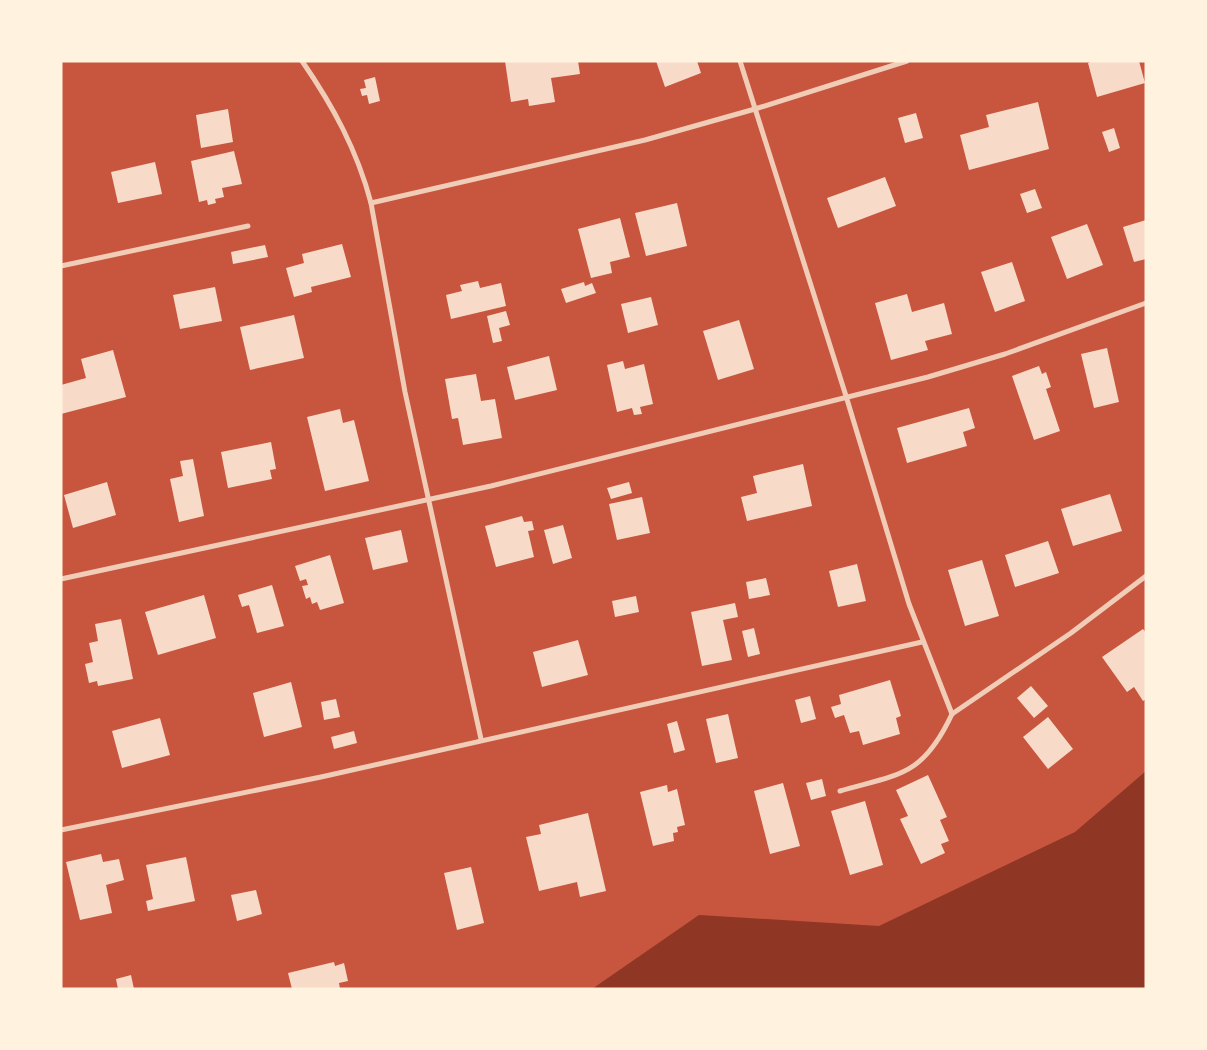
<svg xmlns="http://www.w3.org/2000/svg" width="1207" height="1050" viewBox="0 0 1207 1050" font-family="Cabin,sans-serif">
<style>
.water{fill:#8f3625}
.building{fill:#f7dbc8}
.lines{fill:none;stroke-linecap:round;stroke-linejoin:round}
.minor{stroke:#f1ccb7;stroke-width:5}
</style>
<rect width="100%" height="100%" fill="#c8553d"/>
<path class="water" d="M 1146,771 L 1146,989 L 592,989 L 699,915 L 879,926 L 1075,832 Z"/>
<g class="building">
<path d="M 505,61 L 578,61 L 580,74 L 551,78 L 555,102 L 529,106 L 528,99 L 511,102 Z"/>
<path d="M 656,61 L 697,61 L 701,73 L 665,87 Z"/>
<path d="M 1093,61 L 1139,61 L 1145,83 L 1097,97 L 1088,63 Z"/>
<path d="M 375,77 L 380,101 L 369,104 L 367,95 L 362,96 L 360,89 L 366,88 L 364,80 Z"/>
<path d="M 1038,102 L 1049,149 L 969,170 L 960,135 L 989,127 L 986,115 Z"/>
<path d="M 228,109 L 233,142 L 201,148 L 196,115 Z"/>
<path d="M 916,113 L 923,138 L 905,143 L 898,118 Z"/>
<path d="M 1114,128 L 1120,148 L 1109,152 L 1102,132 Z"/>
<path d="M 234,151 L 242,184 L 222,188 L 224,197 L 215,199 L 216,203 L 208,205 L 207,200 L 199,202 L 191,161 Z"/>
<path d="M 155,162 L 162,194 L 118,203 L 111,172 Z"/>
<path d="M 885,177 L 896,206 L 838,228 L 827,198 Z"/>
<path d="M 1035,189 L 1042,208 L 1027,213 L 1020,194 Z"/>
<path d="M 677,203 L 687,246 L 646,256 L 635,213 Z"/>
<path d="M 620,218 L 630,257 L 610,262 L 612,273 L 591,278 L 578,229 Z"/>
<path d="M 1146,220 L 1146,259 L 1134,262 L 1123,227 Z"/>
<path d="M 1087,224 L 1103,265 L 1067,279 L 1051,237 Z"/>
<path d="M 342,244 L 351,277 L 311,287 L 312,292 L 294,297 L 286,268 L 304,263 L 302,254 Z"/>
<path d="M 265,245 L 268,257 L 233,264 L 231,252 Z"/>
<path d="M 1012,262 L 1025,301 L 995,312 L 981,272 Z"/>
<path d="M 478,281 L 480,288 L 501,283 L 506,306 L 451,319 L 446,295 L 462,291 L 460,285 Z"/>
<path d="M 584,282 L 585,286 L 592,283 L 596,293 L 566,303 L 561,289 Z"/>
<path d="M 215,287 L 222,321 L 180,329 L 173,295 Z"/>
<path d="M 907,294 L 912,312 L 944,303 L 952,334 L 925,341 L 928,350 L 891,360 L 875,303 Z"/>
<path d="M 651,297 L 658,325 L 628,333 L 621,304 Z"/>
<path d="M 506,311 L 510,325 L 499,328 L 502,341 L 493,343 L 487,316 Z"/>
<path d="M 294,315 L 304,358 L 250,370 L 240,327 Z"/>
<path d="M 739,320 L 754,369 L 718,380 L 703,331 Z"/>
<path d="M 1107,348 L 1119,402 L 1094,408 L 1081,354 Z"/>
<path d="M 113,350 L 126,397 L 61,414 L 61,385 L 86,378 L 81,359 Z"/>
<path d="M 549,356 L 557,390 L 515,400 L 507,367 Z"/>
<path d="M 623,361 L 625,369 L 644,364 L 653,404 L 640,407 L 642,414 L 634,415 L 632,408 L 617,412 L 607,365 Z"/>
<path d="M 1039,366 L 1042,374 L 1046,372 L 1051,387 L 1046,389 L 1060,431 L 1034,440 L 1012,376 Z"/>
<path d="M 476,374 L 481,401 L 495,399 L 502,438 L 463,445 L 458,418 L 452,419 L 445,379 Z"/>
<path d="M 969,408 L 975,428 L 963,432 L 967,446 L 907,463 L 897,428 Z"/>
<path d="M 340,409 L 343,423 L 354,420 L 369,481 L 325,491 L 307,417 Z"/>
<path d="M 271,442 L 276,469 L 270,470 L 272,479 L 228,488 L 221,452 Z"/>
<path d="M 193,459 L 204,516 L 179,522 L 170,479 L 183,476 L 180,461 Z"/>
<path d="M 803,464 L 812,506 L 747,521 L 741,497 L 757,493 L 753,476 Z"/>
<path d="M 107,482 L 116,515 L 73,528 L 64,495 Z"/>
<path d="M 629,482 L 632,493 L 611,499 L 607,488 Z"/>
<path d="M 1110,494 L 1122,531 L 1073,546 L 1061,509 Z"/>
<path d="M 642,497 L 650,533 L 617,540 L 609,504 Z"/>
<path d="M 522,516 L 524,522 L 532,521 L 534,530 L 528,531 L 534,557 L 496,567 L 485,526 Z"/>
<path d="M 563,525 L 572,558 L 553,564 L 544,530 Z"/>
<path d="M 401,530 L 408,562 L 373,570 L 365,538 Z"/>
<path d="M 1048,541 L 1059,573 L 1015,587 L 1005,555 Z"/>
<path d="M 330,555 L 344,603 L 320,610 L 317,602 L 312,604 L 310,597 L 306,599 L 302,586 L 308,585 L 306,579 L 300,581 L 295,566 Z"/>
<path d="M 982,560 L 999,616 L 965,626 L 948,570 Z"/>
<path d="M 857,564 L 866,601 L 838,607 L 829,571 Z"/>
<path d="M 766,578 L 770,595 L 749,599 L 746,582 Z"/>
<path d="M 272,585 L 284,626 L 257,633 L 249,605 L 242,607 L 238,595 Z"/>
<path d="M 204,595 L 216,638 L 158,655 L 145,612 Z"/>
<path d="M 636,596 L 639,612 L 615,617 L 612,601 Z"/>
<path d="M 735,603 L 738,617 L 723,620 L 732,660 L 702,666 L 691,612 Z"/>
<path d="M 121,619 L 133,679 L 98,686 L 97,681 L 89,683 L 85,664 L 93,662 L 89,643 L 98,641 L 95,624 Z"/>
<path d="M 754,628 L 760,654 L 748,657 L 742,631 Z"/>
<path d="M 1143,629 L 1146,633 L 1146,699 L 1143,701 L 1134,687 L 1127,692 L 1102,657 Z"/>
<path d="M 578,640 L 588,675 L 542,687 L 533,652 Z"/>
<path d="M 890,680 L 901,716 L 896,718 L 900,734 L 863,745 L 859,731 L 850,733 L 844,715 L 835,718 L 831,707 L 841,704 L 839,695 Z"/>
<path d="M 291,682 L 302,727 L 264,737 L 253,693 Z"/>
<path d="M 1031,686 L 1048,706 L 1034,718 L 1017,698 Z"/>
<path d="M 810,696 L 816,719 L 801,723 L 795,700 Z"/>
<path d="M 336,699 L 340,717 L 324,720 L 321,702 Z"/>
<path d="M 728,714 L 738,758 L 716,763 L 706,719 Z"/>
<path d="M 1048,717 L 1073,749 L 1048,769 L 1023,737 Z"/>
<path d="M 160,718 L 170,755 L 122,768 L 112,731 Z"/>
<path d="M 677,721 L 685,750 L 674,753 L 667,724 Z"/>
<path d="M 354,731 L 357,743 L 334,749 L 331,737 Z"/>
<path d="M 928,775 L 947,817 L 940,820 L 949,841 L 941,844 L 945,853 L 921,864 L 900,819 L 908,816 L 896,790 Z"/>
<path d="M 822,779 L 826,796 L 811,800 L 806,783 Z"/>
<path d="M 783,783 L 800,846 L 770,854 L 754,791 Z"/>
<path d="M 667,785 L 668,792 L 677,789 L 685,825 L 677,827 L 678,832 L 673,833 L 674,841 L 653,846 L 640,792 Z"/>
<path d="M 865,801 L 883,865 L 850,875 L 831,811 Z"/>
<path d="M 588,813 L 606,891 L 580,897 L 577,882 L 539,891 L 526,837 L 541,834 L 539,825 Z"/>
<path d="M 101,854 L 103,862 L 119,859 L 124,880 L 106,885 L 112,913 L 80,920 L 66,862 Z"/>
<path d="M 186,857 L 195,901 L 148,911 L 146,901 L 153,899 L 146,865 Z"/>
<path d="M 471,867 L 484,923 L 457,930 L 444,873 Z"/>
<path d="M 256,890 L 262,914 L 237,921 L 231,895 Z"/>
<path d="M 334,962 L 335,966 L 344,963 L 348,981 L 339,983 L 340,989 L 292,989 L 288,973 Z"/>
<path d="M 131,975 L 134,989 L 118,989 L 116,979 Z"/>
</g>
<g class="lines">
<g class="minor">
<path d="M 302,61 C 333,106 357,150 371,203 L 405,392 L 481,739"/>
<path d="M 740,61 L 846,396 L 909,604 L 952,714"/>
<path d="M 371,203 L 645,140 L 755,109 L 907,61"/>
<path d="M 61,266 L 248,226"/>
<path d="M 61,579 L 491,486 L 928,377 L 1005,354 L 1146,303"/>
<path d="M 952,714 L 1071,633 L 1146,576"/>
<path d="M 840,791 C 900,774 923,776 952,714"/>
<path d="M 61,830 L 321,777 L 922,642"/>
</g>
</g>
<rect width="1207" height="1050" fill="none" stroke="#fff3e0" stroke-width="125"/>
</svg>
